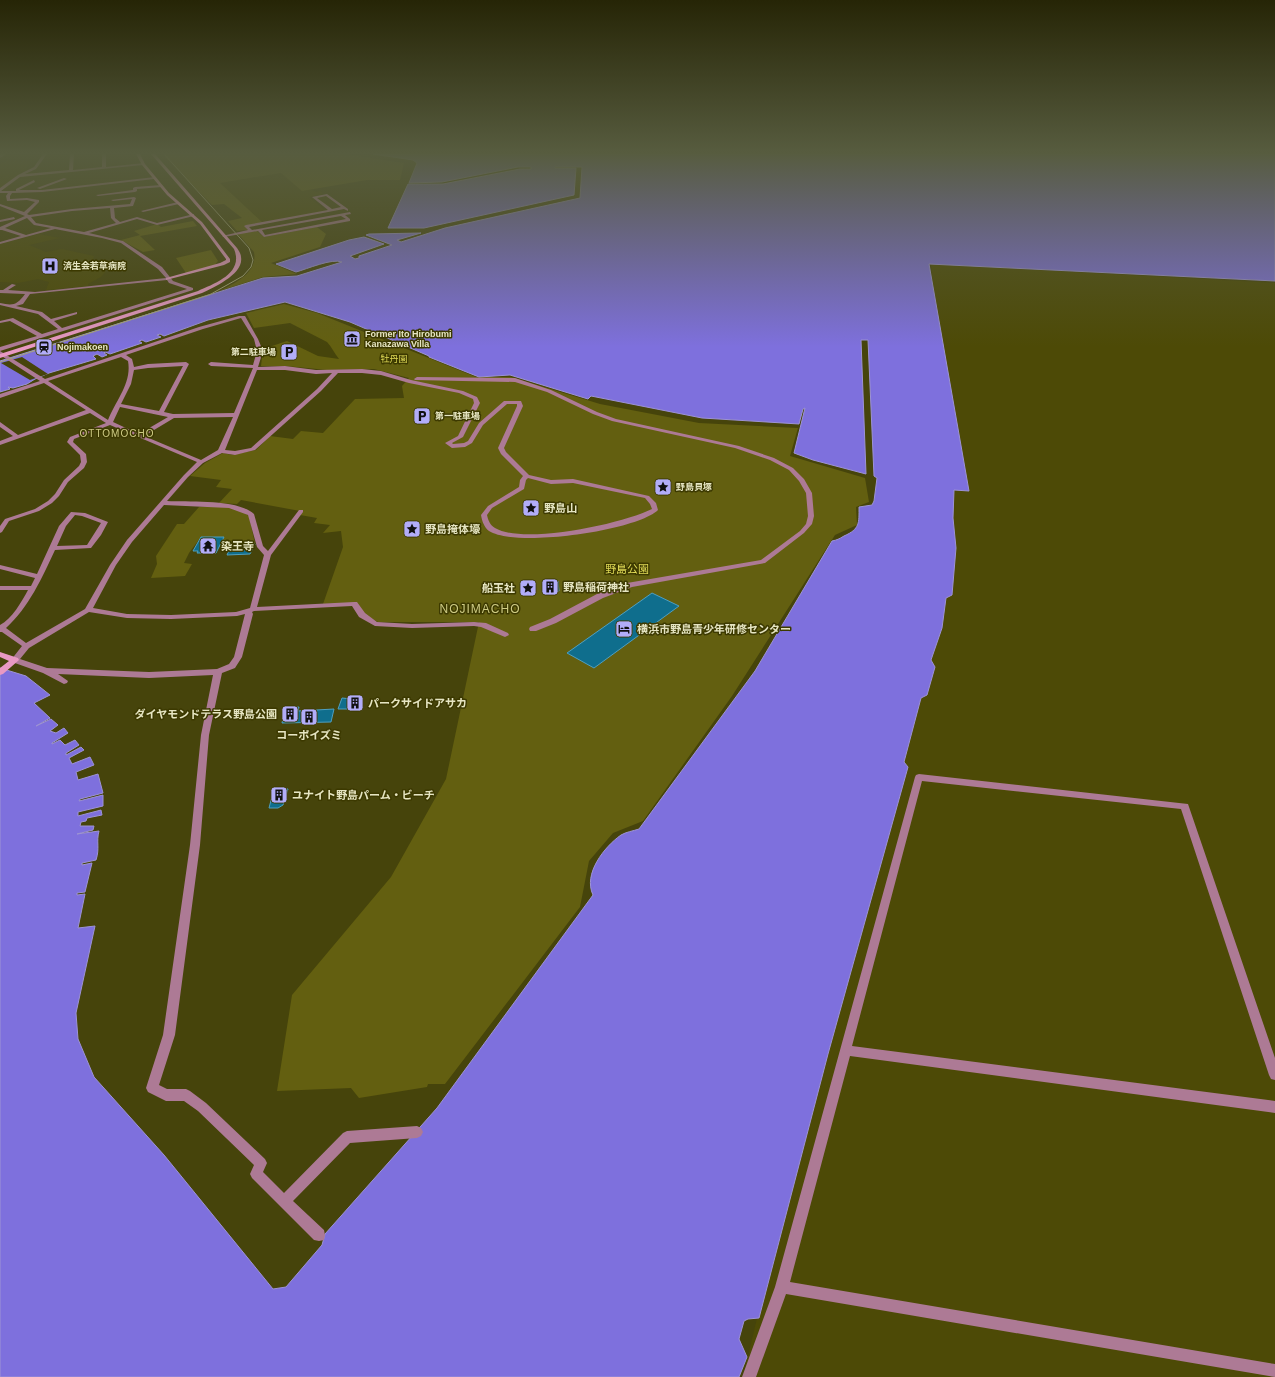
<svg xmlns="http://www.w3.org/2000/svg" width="1275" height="1377" viewBox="0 0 1275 1377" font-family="Arial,'Noto Sans JP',sans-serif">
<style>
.built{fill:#4d4a06}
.green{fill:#635f10}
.water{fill:#7e70dd;stroke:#9d93d5}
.pier{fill:#46440b}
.building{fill:#0f6e8d;stroke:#4e9fc0}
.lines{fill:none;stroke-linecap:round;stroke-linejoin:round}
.street{fill:#ad7a95;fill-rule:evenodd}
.secondary{fill:#e899c3;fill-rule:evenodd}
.tram{stroke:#a6a579;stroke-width:1}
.labels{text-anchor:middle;stroke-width:3;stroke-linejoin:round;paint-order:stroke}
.far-poi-label{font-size:9px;font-weight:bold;fill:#e6e5c2;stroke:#3c3900;text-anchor:start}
.far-park-label{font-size:9px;fill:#dfd955;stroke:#3c3900}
.far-neighbourhood-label{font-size:10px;letter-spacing:1px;fill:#cecb84;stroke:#3c3900}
.poi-label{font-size:11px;font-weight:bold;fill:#e6e5c2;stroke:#3c3900;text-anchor:start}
.park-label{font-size:11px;fill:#dfd955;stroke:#3c3900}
.neighbourhood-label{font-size:12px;letter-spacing:1px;fill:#cecb84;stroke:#3c3900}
</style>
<rect width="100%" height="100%" fill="#46440b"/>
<g class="built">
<path d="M 6,161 L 31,161 L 26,169 L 27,170 L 0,188 L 0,164 Z"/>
<path d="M 281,173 L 316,192 L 320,191 L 323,194 L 309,197 L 326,211 L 262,222 L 219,183 Z"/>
<path d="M 39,234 L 60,238 L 29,245 L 46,252 L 62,249 L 94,256 L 93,260 L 106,271 L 101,277 L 88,284 L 88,286 L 46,290 L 49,282 L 38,279 L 18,283 L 0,282 L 0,244 Z"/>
<path d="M 931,264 L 1275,283 L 1275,1377 L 743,1377 L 954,490 Z"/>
</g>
<g class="green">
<path d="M 162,154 L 345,154 L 404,163 L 400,180 L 367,180 L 302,191 L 281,173 L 220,183 L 262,222 L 245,226 L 248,230 L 237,231 L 228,221 L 242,218 L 224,204 L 212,205 Z"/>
<path d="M 193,221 L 197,226 L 140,236 L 155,250 L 143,252 L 121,240 L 140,235 L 134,231 L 157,224 L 161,227 Z"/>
<path d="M 317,227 L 326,234 L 320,247 L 271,263 L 297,274 L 263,277 L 219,291 C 235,283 258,273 254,252 L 238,234 L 257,231 L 264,237 Z"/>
<path d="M 211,250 L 218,261 L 215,265 L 186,273 L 176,258 Z"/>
<path d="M 284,304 L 317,313 L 476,377 L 511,377 L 600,404 L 699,423 L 798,428 L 790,456 L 865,478 L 869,502 L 856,507 L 857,525 L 835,535 L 732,696 L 643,821 L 613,833 L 589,861 L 580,907 L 445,1084 L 428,1084 L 427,1087 L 359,1098 L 351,1088 L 277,1091 L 292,995 L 391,877 L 446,779 L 479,622 L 378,622 L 364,615 L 357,603 L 323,604 L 343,547 L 341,531 L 323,533 L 330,525 L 314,523 L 317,518 L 300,515 L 300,511 L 241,500 L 237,504 L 219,503 L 232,489 L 216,487 L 221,480 L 190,476 L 205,463 L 223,453 L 232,455 L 256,450 L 270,436 L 293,439 L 301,431 L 323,433 L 355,399 L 404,398 L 402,386 L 409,378 L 374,369 L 327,370 L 286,366 L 261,366 L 263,349 L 287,341 L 318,356 L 339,359 C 334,353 332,347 327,342 L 290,323 L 254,328 L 246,313 Z"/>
<path d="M 199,507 C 216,507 235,504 249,516 L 255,544 L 219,546 L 224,537 L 201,537 L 189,553 L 184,563 L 192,564 L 185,576 L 151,578 L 157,564 L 156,556 L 177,524 L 184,524 Z"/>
</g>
<path class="water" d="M 373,154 L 1275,154 L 1275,281 L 929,264 L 969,491 L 954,490 L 953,518 L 956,548 L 952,595 L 946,598 L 942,628 L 931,660 L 935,667 L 927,695 L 921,698 L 904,762 L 908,767 L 828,1054 L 759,1318 L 748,1319 L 744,1321 L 739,1339 L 747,1357 L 739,1377 L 0,1377 L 0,668 L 26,676 L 50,695 L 34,703 L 50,718 L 36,726 L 51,719 L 58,725 L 50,731 L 56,733 L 64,728 L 68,733 L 52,743 L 52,744 L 60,740 L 65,745 L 75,740 L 79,745 L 66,753 L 66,755 L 81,747 L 84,750 L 69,758 L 72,764 L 90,757 L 94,765 L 76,772 L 78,780 L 98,774 L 103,793 L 80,799 L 79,801 L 103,795 L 103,806 L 78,812 L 78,816 L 101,810 L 102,815 L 87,818 L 86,821 L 81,822 L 80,826 L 94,826 L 93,830 L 77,834 L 99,831 C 96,842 100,848 96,860 L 82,863 L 82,865 L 92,863 L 85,892 L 77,893 L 77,895 L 85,894 L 78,928 L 95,926 L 76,1013 L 78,1039 L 94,1077 L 164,1155 L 273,1289 L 286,1287 L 322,1245 L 325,1234 L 437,1108 L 593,895 C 583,874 604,847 621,835 C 626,832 633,831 639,829 L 755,671 L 832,541 C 837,540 839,539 844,536 C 860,529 859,523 859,507 L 872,505 L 874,501 L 877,478 L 874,476 L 868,340 L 861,340 L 866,474 L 813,460 L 794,453 L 805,408 L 803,409 L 799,424 L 702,418 L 591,396 L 588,399 L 510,375 L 479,377 L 429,357 L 429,356 L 350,322 L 285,302 L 208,320 L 164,336 L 160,334 L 157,335 L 161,337 L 146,342 L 142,340 L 139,341 L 142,343 L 110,354 L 105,352 L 104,353 L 107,355 L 102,357 L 97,354 L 93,356 L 96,359 L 49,373 L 35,379 L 27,384 L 13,388 L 8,387 L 10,389 L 0,392 L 0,361 L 263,278 L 297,276 L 342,262 C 332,258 307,269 296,272 L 276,264 L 349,240 L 364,237 L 384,244 L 350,256 L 355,259 L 359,258 L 359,256 L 392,245 L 366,235 L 369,234 L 421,233 L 397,240 L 401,242 L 445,228 L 580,198 L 582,167 L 555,167 L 555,168 L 576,168 L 574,195 L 424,228 L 388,228 L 408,184 L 443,184 L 520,169 L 531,169 L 531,167 L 518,167 L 442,182 L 409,183 L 417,163 L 413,160 Z"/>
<path class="pier" d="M 22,357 L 48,374 L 30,380 L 1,363 Z"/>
<g class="building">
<path d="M 201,537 L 224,537 L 216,553 L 197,553 L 198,551 L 193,551 Z"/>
<path d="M 232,544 L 255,544 L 250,554 L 227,555 Z"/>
<path d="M 558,581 L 559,591 L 546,592 L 545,582 Z"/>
<path d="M 652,593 L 679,606 L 594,668 L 567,653 Z"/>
<path d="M 342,698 L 352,699 L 348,709 L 338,709 Z"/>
<path d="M 299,707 L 298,711 L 334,709 L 331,722 L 282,723 L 285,708 Z"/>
<path d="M 274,789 L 288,789 L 283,805 L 278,808 L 269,808 Z"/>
</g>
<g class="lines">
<g class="street">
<path d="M 2,154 L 6,154 L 0,158 L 0,155 Z"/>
<path d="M 43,154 L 47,154 L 36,169 L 25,174 L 69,170 L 70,154 L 74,154 L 73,170 L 102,167 L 102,154 L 106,154 L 106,167 L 144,163 L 143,165 L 20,177 L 1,191 L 16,191 L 16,189 L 34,180 L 35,182 L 19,190 L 42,190 L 155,177 L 154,179 L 42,192 L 12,193 L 10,196 L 10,199 L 27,198 L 39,200 L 39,202 L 27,214 L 29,215 L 72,209 L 130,204 L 132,199 L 113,201 L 111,200 L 134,197 L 136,198 L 133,206 L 114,208 L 115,218 L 120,222 L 137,217 L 157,223 L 194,214 L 194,216 L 157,225 L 137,219 L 89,233 L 123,241 L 162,267 L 173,281 L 193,288 L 193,290 L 0,351 L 0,347 L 37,336 L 10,321 L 0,323 L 0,321 L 13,318 L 42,334 L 58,329 L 38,314 L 0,305 L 0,303 C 13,306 17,305 25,294 L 0,293 L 0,290 L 3,290 L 12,284 L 16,285 L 8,290 L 35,292 L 166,278 L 158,269 L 121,243 L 102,238 L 55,229 L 0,244 L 0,242 L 21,236 L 2,230 L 0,230 L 0,227 L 25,216 L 0,206 L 0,204 L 24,212 L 35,202 L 27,200 L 7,201 L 6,196 L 8,193 L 0,193 L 0,188 L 18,175 L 34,167 ZM 110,208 L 111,218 L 116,223 L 84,232 L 36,223 L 31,217 L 72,211 ZM 27,218 L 34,225 L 51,228 L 26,235 L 5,228 ZM 167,280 L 169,283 L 187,289 L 62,328 L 54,321 L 77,314 L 77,312 L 51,319 L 42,312 L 16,306 L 23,304 L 30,294 Z"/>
<path d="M 64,178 L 67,179 L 40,189 L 37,188 Z"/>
<path d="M 161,185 L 162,187 L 137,189 L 137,191 L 135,192 L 98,196 L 96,195 L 133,190 L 133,188 L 135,187 Z"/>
<path d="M 327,194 L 348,209 L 348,211 L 344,209 L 249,227 L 252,230 L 350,212 L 351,214 L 345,215 L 350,219 L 350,221 L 264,237 L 258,231 L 224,237 L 222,236 L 248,230 L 244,226 L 246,225 L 328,210 L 312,197 ZM 326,196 L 341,207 L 332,209 L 317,198 ZM 341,216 L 346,219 L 265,235 L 262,230 Z"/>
<path d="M 178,202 L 179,204 L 143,212 L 141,211 Z"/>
<path d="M 14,217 L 15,219 L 0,222 L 0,220 Z"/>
<path d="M 239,316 L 245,316 L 258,339 L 263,351 L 258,367 L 285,366 L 316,370 L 362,369 L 381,371 L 411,380 L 463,391 L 477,397 L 480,403 L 463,437 L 452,443 L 453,444 L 464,443 L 468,441 L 479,423 L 504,401 L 521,401 L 523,406 L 504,448 L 506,452 L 529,475 L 551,480 L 573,479 L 649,496 L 656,503 L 658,510 C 636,531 516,548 489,531 C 484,527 482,521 481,515 L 488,506 L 519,487 L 520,480 L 523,476 L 501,454 L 498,448 L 517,406 L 517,404 L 507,404 L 483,425 L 472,443 L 465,447 L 452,448 L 445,443 L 458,436 L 474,403 L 473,399 L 459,393 L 409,383 L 381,375 L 362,373 L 338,373 L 321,391 L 255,450 L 235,455 L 222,453 L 203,463 L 188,477 L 167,501 C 189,502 238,499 254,514 L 263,546 L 268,551 L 299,510 L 303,510 L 303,512 L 271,555 L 257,607 L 354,602 L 357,602 L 365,613 L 377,622 L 412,624 L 474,622 L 486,623 L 508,633 L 509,635 L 505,637 L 481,627 L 474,626 L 412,628 L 375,626 L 359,617 L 352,606 L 254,611 L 252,612 L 253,614 L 242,657 L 235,668 L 222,673 L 209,735 L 200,845 L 175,1035 L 159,1085 L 167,1089 L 186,1089 L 190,1091 L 206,1103 L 265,1159 L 267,1163 L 263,1172 L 284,1193 L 343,1133 L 347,1131 L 417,1126 L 421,1128 L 423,1132 L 421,1136 L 417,1138 L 350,1143 L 293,1201 L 324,1230 L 325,1235 L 324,1240 L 319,1241 L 314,1240 L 252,1178 L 250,1174 L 254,1165 L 198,1111 L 184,1101 L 166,1101 L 148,1092 L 146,1088 L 163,1035 L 190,845 L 201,735 L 213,675 L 149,678 L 58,674 L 68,681 L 67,683 L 64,684 L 43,673 L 12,662 L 11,660 L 22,646 L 2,632 L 0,632 L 0,625 C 12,619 22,601 28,590 L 0,590 L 0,586 L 31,586 L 35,578 L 0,569 L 0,565 L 37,574 L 59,526 L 71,512 L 85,513 L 108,522 L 101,535 L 91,548 L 55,550 C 42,578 29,607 6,628 L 26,643 L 85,609 L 110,565 L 127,540 L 184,475 L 197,462 L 110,425 L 74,439 L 73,442 L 86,454 L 87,462 L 84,468 L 68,482 L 59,496 L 52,503 L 39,511 L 9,521 L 2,532 L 0,533 L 0,526 L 5,519 L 35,509 L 48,501 L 55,494 L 64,480 L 79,466 L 81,462 L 80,455 L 67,442 L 70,437 L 106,423 L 90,413 L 0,445 L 0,441 L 13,436 L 0,427 L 0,422 L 18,435 L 86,410 L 44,383 L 0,398 L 0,394 L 40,381 L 0,355 L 0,351 L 45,379 L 199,327 ZM 241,318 L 254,339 L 257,351 L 253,365 L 211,362 L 208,364 L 211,366 L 253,368 L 234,413 L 173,414 L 164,412 L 189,364 L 186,362 L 148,364 L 134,367 L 132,359 L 126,355 L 203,329 ZM 121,357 L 128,361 C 132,383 116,400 108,420 L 48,381 ZM 183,366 L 159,411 L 121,404 L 131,384 L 134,370 L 148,368 ZM 257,370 L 285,370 L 316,374 L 332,373 L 317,389 L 251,448 L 235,451 L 225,450 ZM 120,407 L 168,417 L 139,434 L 113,422 ZM 233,417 L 218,450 L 201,460 L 144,436 L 174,418 ZM 528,478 L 551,484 L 573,483 L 645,498 L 650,504 L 652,509 C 622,524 523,545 495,528 C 490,525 488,520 487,515 L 492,508 L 524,489 L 526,480 ZM 164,505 L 229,508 L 248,515 L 257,547 L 264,555 L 250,608 L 236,612 L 171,615 L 127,614 L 93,608 L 116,565 L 132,542 ZM 75,515 L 82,516 L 101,523 L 87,545 L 57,546 L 66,526 ZM 89,612 L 127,618 L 171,619 L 237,616 L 245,614 L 234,657 L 229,664 L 217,669 L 149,672 L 47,668 L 20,659 L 29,648 Z"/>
<path d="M 417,377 L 515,378 L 551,390 L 597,412 L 616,419 L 739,446 L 774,458 L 793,468 L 804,479 L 812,493 L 814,516 L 812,524 L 804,533 L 765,563 L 632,587 L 603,598 L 556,623 L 536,631 L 530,631 L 529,629 L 530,627 L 550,619 L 597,594 L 627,583 L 761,560 L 800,531 L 806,524 L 808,516 L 806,493 L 799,481 L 789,470 L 770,460 L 735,448 L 612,421 L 593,414 L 547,392 L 515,382 L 415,380 L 414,379 Z"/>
<path d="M 919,774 L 1188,804 L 1275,1058 L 1275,1080 L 1271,1079 L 1269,1075 L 1181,809 L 922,781 L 852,1046 L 1275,1101 L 1275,1113 L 850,1056 L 790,1282 L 1275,1364 L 1275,1377 L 786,1294 L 756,1377 L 742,1377 L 775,1287 L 915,777 L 916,775 Z"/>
</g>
<g class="secondary">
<path d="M 136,154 L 140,154 L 145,164 L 169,193 L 202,222 L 230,259 L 230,262 L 224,265 L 166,280 L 166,278 L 220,263 L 226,260 L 226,259 L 200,224 L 167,195 L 142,165 Z"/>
<path d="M 151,154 L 155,154 L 237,248 C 239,251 241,254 241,257 C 244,274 214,287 202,293 L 0,358 L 0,354 L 198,291 C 216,283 244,273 234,249 Z"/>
<path d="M 0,652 L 18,658 L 19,660 L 3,674 L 0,675 L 0,668 L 9,661 L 0,657 Z"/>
</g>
<path class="tram" d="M 0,362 L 211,294 L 243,276 L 251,267 L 253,260 L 249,248 L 164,154"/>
</g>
<linearGradient id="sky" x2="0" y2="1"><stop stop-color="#262506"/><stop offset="0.44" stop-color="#575c3f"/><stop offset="1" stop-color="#575c3f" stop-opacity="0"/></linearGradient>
<rect width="1275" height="347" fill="url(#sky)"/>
<defs>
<g id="hospital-square" transform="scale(0.9)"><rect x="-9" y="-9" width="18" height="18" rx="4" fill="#b2adf9" stroke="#3c3900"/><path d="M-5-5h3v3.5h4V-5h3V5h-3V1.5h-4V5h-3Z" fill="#111"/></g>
<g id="museum-square" transform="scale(0.9)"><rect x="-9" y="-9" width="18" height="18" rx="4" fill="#b2adf9" stroke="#3c3900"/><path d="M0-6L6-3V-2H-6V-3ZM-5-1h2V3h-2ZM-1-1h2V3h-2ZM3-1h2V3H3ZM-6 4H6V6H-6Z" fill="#111"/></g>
<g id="station-square" transform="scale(0.9)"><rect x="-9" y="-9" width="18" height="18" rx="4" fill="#b2adf9" stroke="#3c3900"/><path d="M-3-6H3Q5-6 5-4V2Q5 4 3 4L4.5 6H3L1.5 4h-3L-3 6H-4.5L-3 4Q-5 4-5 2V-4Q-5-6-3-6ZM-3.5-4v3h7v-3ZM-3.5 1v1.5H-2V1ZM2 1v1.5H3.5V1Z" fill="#111"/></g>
<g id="parking-square" transform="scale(0.9)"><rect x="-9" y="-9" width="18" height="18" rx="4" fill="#b2adf9" stroke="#3c3900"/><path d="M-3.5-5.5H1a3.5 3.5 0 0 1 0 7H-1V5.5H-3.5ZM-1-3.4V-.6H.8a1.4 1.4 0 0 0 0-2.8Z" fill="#111"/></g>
<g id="sight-square" transform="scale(0.9)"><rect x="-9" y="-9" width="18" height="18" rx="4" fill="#b2adf9" stroke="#3c3900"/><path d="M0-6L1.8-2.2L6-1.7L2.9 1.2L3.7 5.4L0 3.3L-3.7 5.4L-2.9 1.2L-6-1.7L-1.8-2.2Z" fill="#111"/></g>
<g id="temple-square" transform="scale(0.9)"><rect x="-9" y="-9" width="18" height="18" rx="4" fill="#b2adf9" stroke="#3c3900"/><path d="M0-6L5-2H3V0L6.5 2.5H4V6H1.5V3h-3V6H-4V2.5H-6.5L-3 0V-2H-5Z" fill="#111"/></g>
<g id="building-square" transform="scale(0.9)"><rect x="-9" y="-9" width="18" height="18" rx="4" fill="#b2adf9" stroke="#3c3900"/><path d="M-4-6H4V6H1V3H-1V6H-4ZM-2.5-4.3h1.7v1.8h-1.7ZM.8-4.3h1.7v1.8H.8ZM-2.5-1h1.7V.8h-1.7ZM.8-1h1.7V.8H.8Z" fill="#111"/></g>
<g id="hotel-square" transform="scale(0.9)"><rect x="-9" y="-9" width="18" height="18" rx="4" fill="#b2adf9" stroke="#3c3900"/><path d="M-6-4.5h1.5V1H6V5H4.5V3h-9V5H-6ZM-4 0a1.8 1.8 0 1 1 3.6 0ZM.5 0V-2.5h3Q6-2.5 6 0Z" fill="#111"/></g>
</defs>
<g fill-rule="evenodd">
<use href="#hospital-square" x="50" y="266"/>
<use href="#museum-square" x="352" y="339"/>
<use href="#station-square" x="44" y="347"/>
<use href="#parking-square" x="289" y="352"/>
<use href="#parking-square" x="422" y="416"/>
<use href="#sight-square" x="663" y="487"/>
<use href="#sight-square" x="531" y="508"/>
<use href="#sight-square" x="412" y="529"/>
<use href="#temple-square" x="208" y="546"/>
<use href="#building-square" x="550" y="587"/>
<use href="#sight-square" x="528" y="588"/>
<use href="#hotel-square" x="624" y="629"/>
<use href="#building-square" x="355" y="703"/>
<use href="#building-square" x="290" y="714"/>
<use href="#building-square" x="309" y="717"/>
<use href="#building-square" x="279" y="795"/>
</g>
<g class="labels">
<g class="far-poi-label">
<text x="63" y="269">済生会若草病院</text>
<text x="365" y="337">Former Ito Hirobumi<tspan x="365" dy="10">Kanazawa Villa</tspan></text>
<text x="57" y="350">Nojimakoen</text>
<text x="276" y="355" text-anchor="end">第二駐車場</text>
<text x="435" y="419">第一駐車場</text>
<text x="676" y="490">野島貝塚</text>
</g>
<g class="far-park-label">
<text x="394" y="362">牡丹園</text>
</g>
<g class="far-neighbourhood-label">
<text x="117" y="437">OTTOMOCHO</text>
</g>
<g class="poi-label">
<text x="544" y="512">野島山</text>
<text x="425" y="533">野島掩体壕</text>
<text x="221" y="550">染王寺</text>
<text x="563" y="591">野島稲荷神社</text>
<text x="515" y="592" text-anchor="end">船玉社</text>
<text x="637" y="633">横浜市野島青少年研修センター</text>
<text x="368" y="707">パークサイドアサカ</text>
<text x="277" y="718" text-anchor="end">ダイヤモンドテラス野島公園</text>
<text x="309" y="739" text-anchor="middle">コーポイズミ</text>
<text x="292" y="799">ユナイト野島パーム・ビーチ</text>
</g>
<g class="park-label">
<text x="627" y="573">野島公園</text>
</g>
<g class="neighbourhood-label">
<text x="480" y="613">NOJIMACHO</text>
</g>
</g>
</svg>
